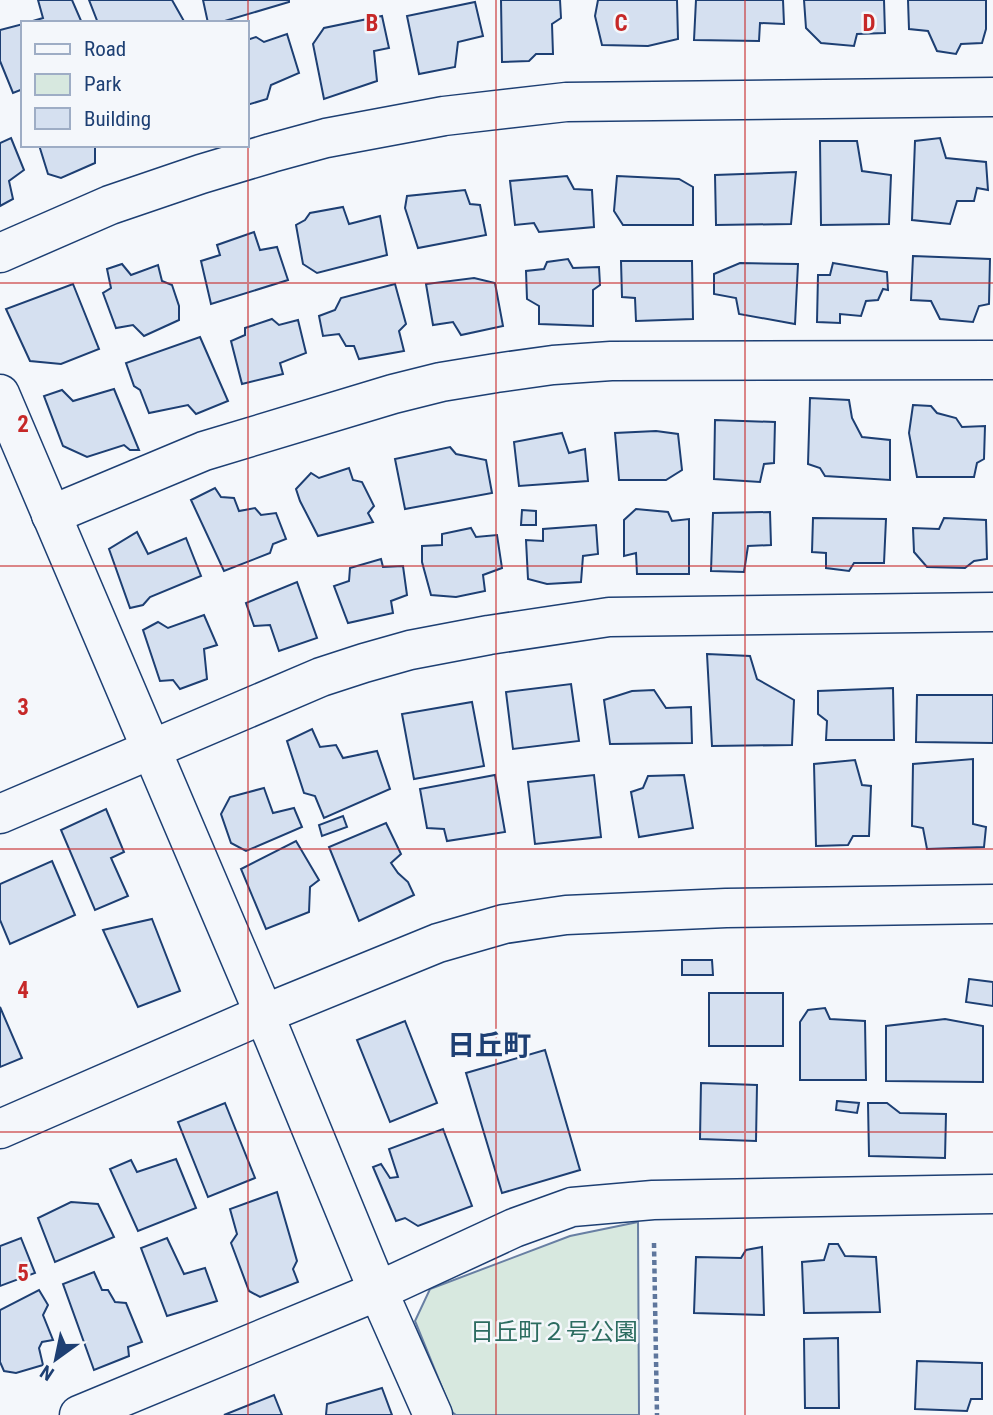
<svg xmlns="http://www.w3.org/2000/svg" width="993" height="1415" viewBox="0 0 993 1415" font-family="'Roboto Condensed','Noto Sans JP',sans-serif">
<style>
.green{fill:#d7e8df;stroke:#687fa3;stroke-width:2}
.building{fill:#d5e0f0;stroke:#1d3f73;stroke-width:2}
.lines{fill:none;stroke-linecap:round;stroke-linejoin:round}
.minor-casing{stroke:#1d3f73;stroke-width:41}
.tertiary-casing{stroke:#1d3f73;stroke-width:41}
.path{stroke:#5e769c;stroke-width:4.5;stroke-dasharray:5 3.5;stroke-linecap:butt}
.minor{stroke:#f4f7fb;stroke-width:38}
.tertiary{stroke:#f4f7fb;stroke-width:38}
.grid{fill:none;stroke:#c62828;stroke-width:2;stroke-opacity:0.55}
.labels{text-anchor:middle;stroke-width:5;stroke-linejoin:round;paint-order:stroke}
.park-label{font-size:24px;fill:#2c6c60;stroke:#f4f7fb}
.quarter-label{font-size:28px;font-weight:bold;fill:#1d3f73;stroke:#f4f7fb}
.grid-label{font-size:23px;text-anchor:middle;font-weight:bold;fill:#c62828;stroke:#f4f7fb;stroke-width:5;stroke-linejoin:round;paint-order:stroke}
</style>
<rect width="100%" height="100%" fill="#f4f7fb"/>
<path class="green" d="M 638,1222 L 639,1415 L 456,1415 L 452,1412 L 415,1321 L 430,1289 L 570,1236 Z"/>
<g class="building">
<path d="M 38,0 L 72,0 L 82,23 L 26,23 L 43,18 Z"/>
<path d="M 89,0 L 172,0 L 185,23 L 98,23 Z"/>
<path d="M 203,0 L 289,0 L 289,2 L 218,23 L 208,23 Z"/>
<path d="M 501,0 L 560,0 L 561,18 L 552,24 L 553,54 L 536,54 L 529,61 L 502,62 Z"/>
<path d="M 598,0 L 677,0 L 678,39 L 648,46 L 602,45 L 595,16 Z"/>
<path d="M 696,0 L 783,0 L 784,24 L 760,23 L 759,41 L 694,40 Z"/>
<path d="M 804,0 L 884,0 L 885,33 L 857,34 L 854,46 L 821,43 L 806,28 Z"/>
<path d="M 908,0 L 986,0 L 986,29 L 982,43 L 961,44 L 956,54 L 937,51 L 928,31 L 909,29 Z"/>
<path d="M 475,2 L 483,36 L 458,42 L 455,67 L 419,74 L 407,16 Z"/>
<path d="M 382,16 L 389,48 L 374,51 L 377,81 L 324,99 L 313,44 L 324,28 Z"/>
<path d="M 23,24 L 23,89 L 13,93 L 0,61 L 0,30 Z"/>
<path d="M 287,34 L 299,73 L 271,85 L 267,99 L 247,105 L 247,40 L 256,37 L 264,42 Z"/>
<path d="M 11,138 L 24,170 L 9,181 L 13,199 L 0,206 L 0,143 Z"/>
<path d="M 940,138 L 946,158 L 986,162 L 988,190 L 977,188 L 974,201 L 957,201 L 950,224 L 912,220 L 915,141 Z"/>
<path d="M 820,141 L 857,141 L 862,171 L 891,175 L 889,224 L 821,225 Z"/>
<path d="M 39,145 L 95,145 L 95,163 L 61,178 L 48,174 Z"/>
<path d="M 796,172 L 791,224 L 716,225 L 715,175 Z"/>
<path d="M 567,176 L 574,189 L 592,190 L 594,227 L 539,232 L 534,223 L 515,225 L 510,181 Z"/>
<path d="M 617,176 L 679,179 L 693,187 L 693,225 L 623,225 L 614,211 Z"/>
<path d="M 465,190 L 470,204 L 480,205 L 486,235 L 418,248 L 405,208 L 407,196 Z"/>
<path d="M 343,207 L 349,224 L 380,216 L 387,255 L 317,273 L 303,264 L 296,225 L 305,220 L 310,213 Z"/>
<path d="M 254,232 L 260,250 L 277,247 L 288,280 L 211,304 L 201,261 L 220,255 L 217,245 Z"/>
<path d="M 913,256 L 990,259 L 989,304 L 979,306 L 973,322 L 940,319 L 931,301 L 911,300 Z"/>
<path d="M 568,259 L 573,268 L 599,267 L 600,285 L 593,290 L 593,326 L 539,324 L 539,306 L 527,299 L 526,271 L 544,269 L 547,262 Z"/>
<path d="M 621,261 L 692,261 L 693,319 L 636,321 L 635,298 L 622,297 Z"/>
<path d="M 740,263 L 798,264 L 795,324 L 739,314 L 736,298 L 714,294 L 714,274 Z"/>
<path d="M 833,263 L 887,272 L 888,290 L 883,289 L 878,300 L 866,301 L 861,316 L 840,314 L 840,323 L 817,322 L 818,275 L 830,275 Z"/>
<path d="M 122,264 L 131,275 L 158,265 L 162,281 L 172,285 L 179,306 L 179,320 L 144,336 L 133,325 L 116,328 L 103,293 L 111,288 L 107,269 Z"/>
<path d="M 474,278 L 495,283 L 503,326 L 461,335 L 453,322 L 433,325 L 426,284 Z"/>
<path d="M 73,284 L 99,349 L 61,364 L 30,361 L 6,309 Z"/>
<path d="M 395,284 L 406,324 L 399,331 L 404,351 L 359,359 L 354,346 L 346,346 L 339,334 L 323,336 L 319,316 L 335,310 L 341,298 Z"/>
<path d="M 272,319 L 279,325 L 298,320 L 306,353 L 280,363 L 283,374 L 242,384 L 231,341 L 245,335 L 245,328 Z"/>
<path d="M 200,337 L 228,401 L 196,414 L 188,405 L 149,413 L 140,390 L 134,386 L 126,363 Z"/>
<path d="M 114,389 L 139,450 L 130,450 L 124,445 L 87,457 L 63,446 L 44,396 L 62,390 L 73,401 Z"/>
<path d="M 810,398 L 849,400 L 852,418 L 862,437 L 890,440 L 890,480 L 825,476 L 820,468 L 808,464 Z"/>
<path d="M 913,405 L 931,406 L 937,413 L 956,418 L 962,427 L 985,426 L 984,459 L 977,463 L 974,477 L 917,477 L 909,433 Z"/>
<path d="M 715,420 L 775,422 L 774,463 L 764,464 L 760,482 L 714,479 Z"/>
<path d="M 656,431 L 678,434 L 682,470 L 666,480 L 619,480 L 615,433 Z"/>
<path d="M 562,433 L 569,453 L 585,449 L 588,481 L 519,486 L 514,442 Z"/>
<path d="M 450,447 L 456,454 L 486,460 L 492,493 L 405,509 L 395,459 Z"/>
<path d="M 349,468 L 353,480 L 362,482 L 374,506 L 368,513 L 373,522 L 318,536 L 300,501 L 296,489 L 311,473 L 319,478 Z"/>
<path d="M 215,488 L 221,497 L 234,498 L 239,511 L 255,508 L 261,515 L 276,513 L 286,539 L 273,544 L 270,553 L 224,571 L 191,500 Z"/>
<path d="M 636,509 L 668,512 L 672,521 L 689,519 L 689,574 L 637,574 L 636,553 L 624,556 L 624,520 Z"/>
<path d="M 522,510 L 536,511 L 536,525 L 521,525 Z"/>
<path d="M 770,512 L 771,545 L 748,546 L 744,572 L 711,571 L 713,513 Z"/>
<path d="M 813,518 L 886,519 L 884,563 L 854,563 L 849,571 L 826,568 L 826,553 L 812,552 Z"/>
<path d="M 944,518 L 986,520 L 987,559 L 974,561 L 965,568 L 927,567 L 914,552 L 913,528 L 939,529 Z"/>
<path d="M 596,525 L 598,554 L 583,556 L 581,582 L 547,584 L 528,579 L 526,540 L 543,541 L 543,529 Z"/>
<path d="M 471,528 L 476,537 L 497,535 L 502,568 L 483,575 L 485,591 L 456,597 L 431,595 L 422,562 L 422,546 L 442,545 L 442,534 Z"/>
<path d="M 137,532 L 148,554 L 186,538 L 201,576 L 150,597 L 143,605 L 130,608 L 109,549 Z"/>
<path d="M 381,559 L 383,567 L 403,566 L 407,595 L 391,601 L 393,613 L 348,623 L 334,586 L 349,581 L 350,568 Z"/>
<path d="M 297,582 L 317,638 L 279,651 L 270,625 L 254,626 L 246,603 Z"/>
<path d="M 204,615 L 217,645 L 204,649 L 207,679 L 180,689 L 173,680 L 160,681 L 143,630 L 158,622 L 168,628 Z"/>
<path d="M 707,654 L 750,656 L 757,679 L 794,700 L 792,745 L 712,746 Z"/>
<path d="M 571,684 L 579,741 L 513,749 L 506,692 Z"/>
<path d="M 893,688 L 894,740 L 826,740 L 827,721 L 818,714 L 818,691 Z"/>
<path d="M 654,690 L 666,708 L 691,707 L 692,743 L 610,744 L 604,700 L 632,691 Z"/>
<path d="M 917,695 L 993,695 L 993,743 L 916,742 Z"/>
<path d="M 472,702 L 484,766 L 414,779 L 402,714 Z"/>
<path d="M 312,729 L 320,747 L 336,745 L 343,758 L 377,751 L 390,789 L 324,818 L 315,796 L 304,793 L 287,741 Z"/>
<path d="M 973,759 L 973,824 L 986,827 L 984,847 L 927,849 L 923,828 L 912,826 L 913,764 Z"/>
<path d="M 855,760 L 862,785 L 871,786 L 869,836 L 853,836 L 848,845 L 816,846 L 814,764 Z"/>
<path d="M 495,775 L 505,832 L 447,841 L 444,829 L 427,828 L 420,789 Z"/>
<path d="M 594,775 L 601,837 L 535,844 L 528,782 Z"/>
<path d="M 684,775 L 693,828 L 639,837 L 631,792 L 643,788 L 648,776 Z"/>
<path d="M 264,788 L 273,813 L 294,808 L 302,827 L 246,851 L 231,843 L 221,814 L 230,797 Z"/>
<path d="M 106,809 L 124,852 L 111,858 L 128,896 L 95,910 L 61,830 Z"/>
<path d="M 343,816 L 347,827 L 322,836 L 319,825 Z"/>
<path d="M 386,823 L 401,854 L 391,863 L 398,873 L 408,882 L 414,895 L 359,921 L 329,847 Z"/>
<path d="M 296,841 L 319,880 L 310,887 L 309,912 L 266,929 L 241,869 Z"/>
<path d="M 52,861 L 75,915 L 10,944 L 0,920 L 0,884 Z"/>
<path d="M 152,919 L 180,991 L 138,1007 L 103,930 Z"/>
<path d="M 682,960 L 712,960 L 713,975 L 682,975 Z"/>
<path d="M 969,979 L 993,982 L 993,1006 L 966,1002 Z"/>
<rect x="709" y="993" width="74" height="53"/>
<path d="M 0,1007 L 22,1058 L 0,1067 Z"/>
<path d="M 825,1008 L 830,1019 L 865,1021 L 866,1080 L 800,1080 L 800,1022 L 808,1010 Z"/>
<path d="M 945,1019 L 983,1026 L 983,1082 L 886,1081 L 886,1026 Z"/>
<path d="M 405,1021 L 437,1103 L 390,1122 L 357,1040 Z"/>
<path d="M 545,1050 L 580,1170 L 502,1193 L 466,1073 Z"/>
<path d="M 701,1083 L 757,1085 L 756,1141 L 700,1139 Z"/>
<path d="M 837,1101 L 859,1103 L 857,1113 L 836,1110 Z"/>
<path d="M 225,1103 L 255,1178 L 208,1197 L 178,1122 Z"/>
<path d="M 868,1103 L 887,1103 L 900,1113 L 946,1114 L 945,1158 L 869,1156 Z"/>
<path d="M 443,1129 L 472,1206 L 418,1226 L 405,1218 L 396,1221 L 373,1167 L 381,1164 L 390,1178 L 398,1177 L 389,1149 Z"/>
<path d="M 176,1159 L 196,1208 L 138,1231 L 110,1169 L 131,1160 L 137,1172 Z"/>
<path d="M 277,1192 L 297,1261 L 293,1269 L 298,1282 L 260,1297 L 249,1291 L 231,1243 L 237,1234 L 230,1209 Z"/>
<path d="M 71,1202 L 98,1204 L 114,1237 L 55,1262 L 38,1218 Z"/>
<path d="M 21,1238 L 35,1273 L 0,1286 L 0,1246 Z"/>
<path d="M 167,1238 L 184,1274 L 205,1268 L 217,1301 L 167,1316 L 141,1248 Z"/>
<path d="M 829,1244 L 838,1244 L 845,1256 L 876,1257 L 880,1312 L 804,1313 L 802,1262 L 824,1260 Z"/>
<path d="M 762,1247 L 764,1315 L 694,1313 L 696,1257 L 741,1258 L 746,1250 Z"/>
<path d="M 94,1272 L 102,1290 L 108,1290 L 115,1302 L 126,1303 L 142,1342 L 128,1347 L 129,1356 L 94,1370 L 63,1284 Z"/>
<path d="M 39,1290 L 48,1305 L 43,1315 L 53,1340 L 42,1342 L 39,1348 L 43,1365 L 16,1373 L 4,1371 L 0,1362 L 0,1310 Z"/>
<path d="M 838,1338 L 839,1408 L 805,1408 L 804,1339 Z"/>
<path d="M 917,1361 L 982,1363 L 982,1399 L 971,1399 L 967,1411 L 915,1409 Z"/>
<path d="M 382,1388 L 392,1415 L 326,1415 L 327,1404 Z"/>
<path d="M 274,1395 L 282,1415 L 224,1415 Z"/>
</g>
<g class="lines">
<g class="minor-casing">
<g id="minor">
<path d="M 0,253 L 110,205 L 201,174 L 271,153 L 326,138 L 444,116 L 566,102 L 993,97"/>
<path d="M 0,394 L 264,1014 L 378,1291 L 433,1415"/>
<path d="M 51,515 L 204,451 L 393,394 L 441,382 L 496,373 L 553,365 L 611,361 L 993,360"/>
<path d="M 0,814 L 321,677 L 364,663 L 410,650 L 489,635 L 609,617 L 993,612"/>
<path d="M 79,1415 L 378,1291 L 514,1228 L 572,1207 L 653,1200 L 993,1194"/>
</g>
</g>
<g class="tertiary-casing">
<path id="tertiary" d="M 0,1129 L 264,1014 L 438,943 L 504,924 L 566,915 L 726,908 L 993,904"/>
</g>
<path class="path" d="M 654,1243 L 657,1415"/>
<use href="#minor" class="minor"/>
<use href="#tertiary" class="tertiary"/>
</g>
<path class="grid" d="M 248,0 L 248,1415M 496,0 L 496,1415M 745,0 L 745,1415M 0,283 L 993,283M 0,566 L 993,566M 0,849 L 993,849M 0,1132 L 993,1132"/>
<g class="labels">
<g class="park-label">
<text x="554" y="1340">日丘町２号公園</text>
</g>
<g class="quarter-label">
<text x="489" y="1055">日丘町</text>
</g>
</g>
<g class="grid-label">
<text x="372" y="31">B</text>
<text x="621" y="31">C</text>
<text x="869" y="31">D</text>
<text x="23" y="432">2</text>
<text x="23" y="715">3</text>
<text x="23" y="998">4</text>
<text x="23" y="1281">5</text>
</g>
<rect x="21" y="21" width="228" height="126" fill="#f4f7fb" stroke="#9eadc5" stroke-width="2"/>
<rect x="35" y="44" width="35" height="10" fill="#f4f7fb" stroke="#9eadc5" stroke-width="2"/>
<text x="84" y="56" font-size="21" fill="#1d3f73">Road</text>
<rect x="35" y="74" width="35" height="21" fill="#d7e8df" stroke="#9eadc5" stroke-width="2"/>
<text x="84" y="91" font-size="21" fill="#1d3f73">Park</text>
<rect x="35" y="108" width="35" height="21" fill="#d5e0f0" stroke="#9eadc5" stroke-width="2"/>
<text x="84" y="126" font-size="21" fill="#1d3f73">Building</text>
<g transform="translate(56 1359) rotate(213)" stroke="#f4f7fb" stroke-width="5" paint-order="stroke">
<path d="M0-5L12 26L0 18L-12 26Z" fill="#1d3f73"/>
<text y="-10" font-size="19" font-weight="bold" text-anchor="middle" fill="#1d3f73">N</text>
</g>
</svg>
